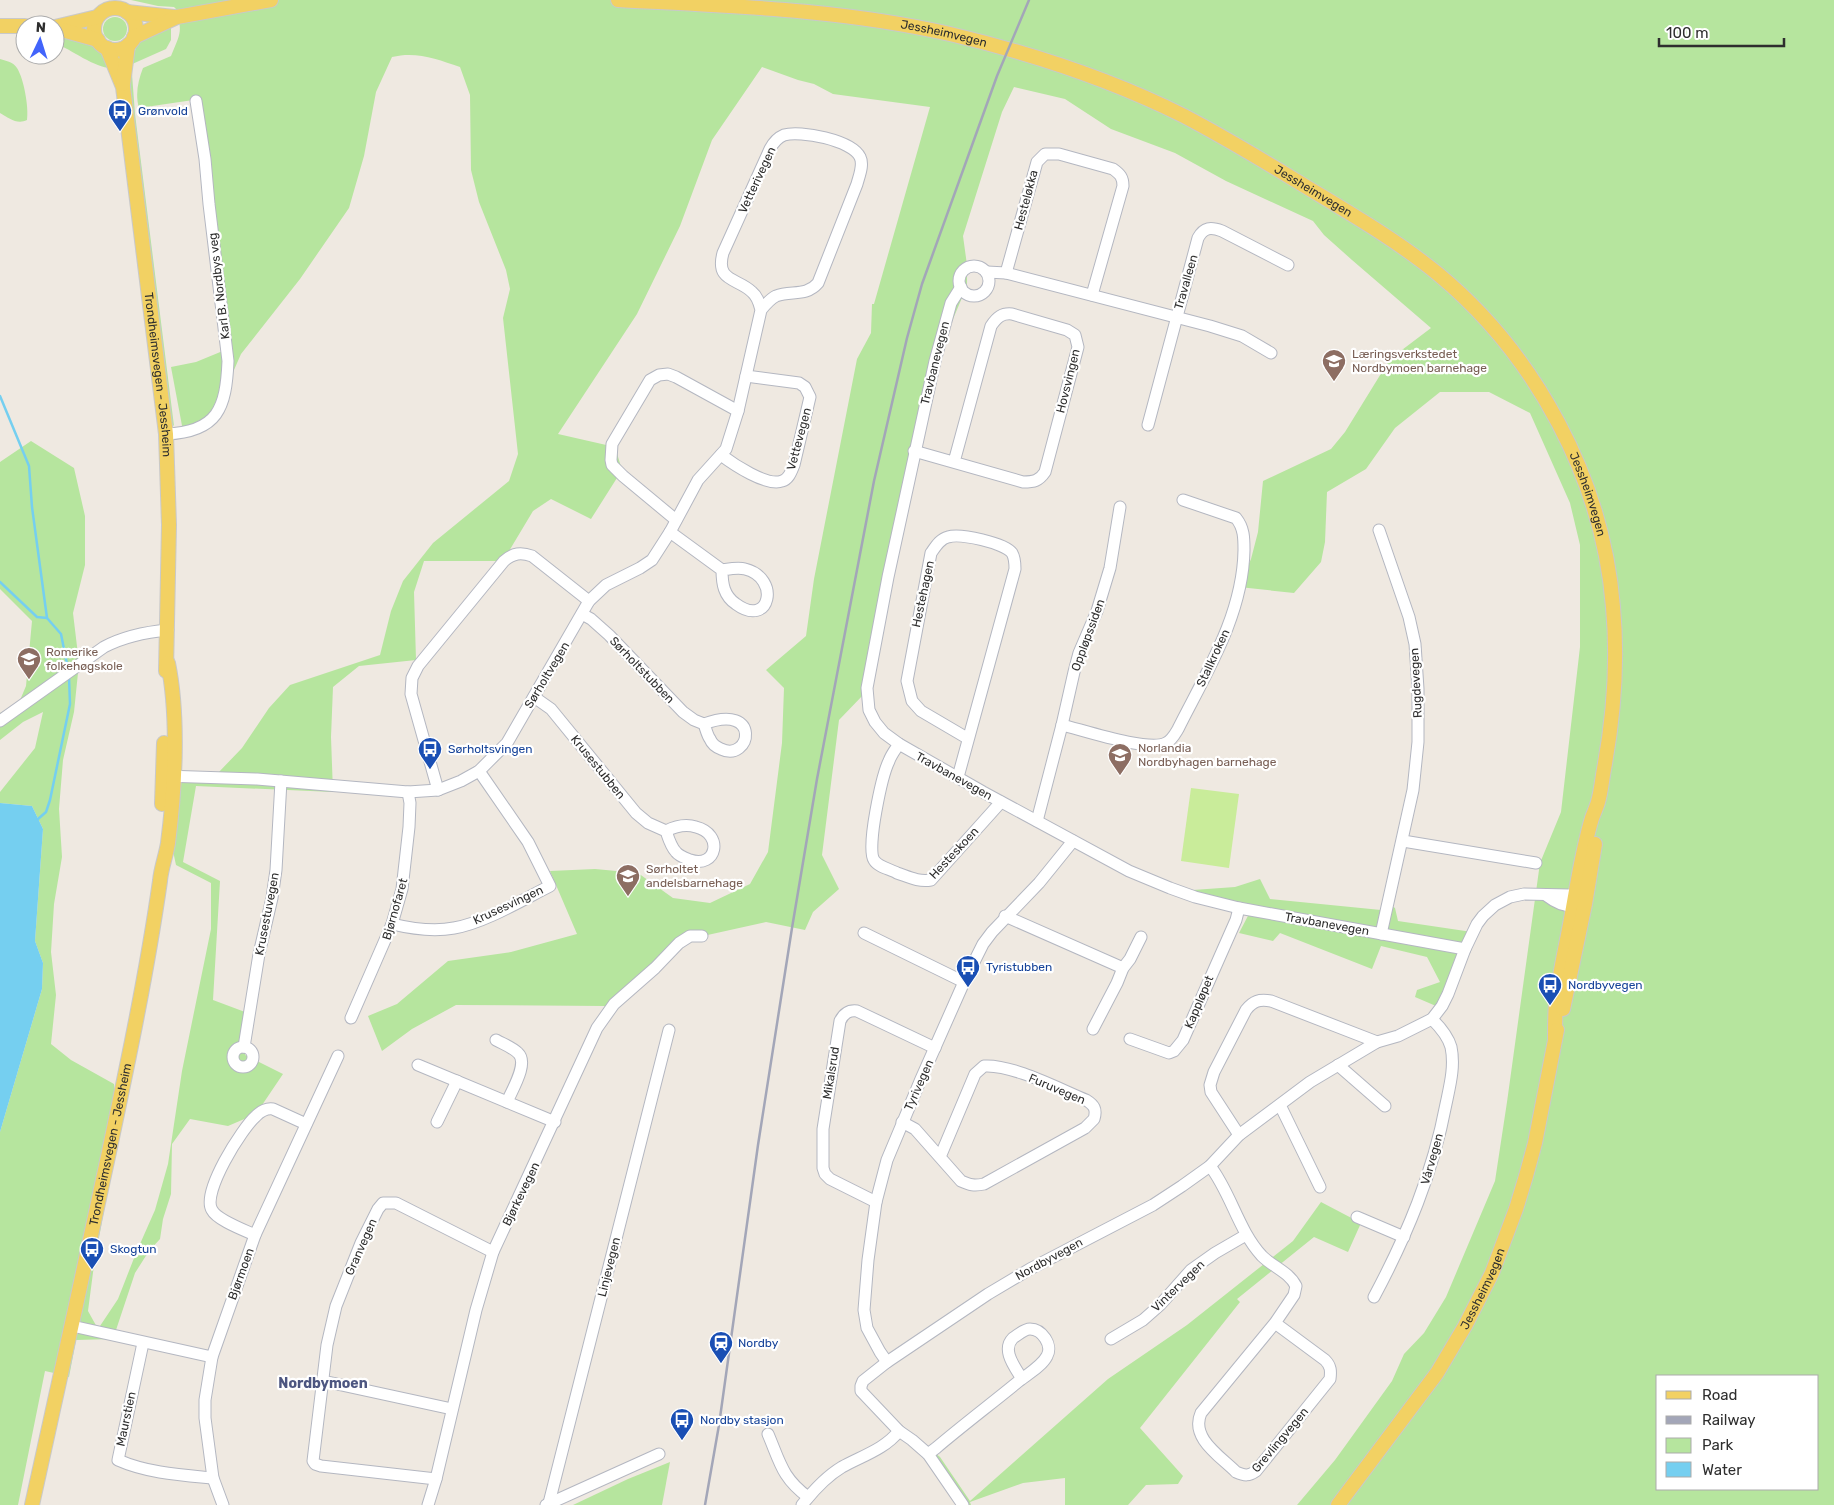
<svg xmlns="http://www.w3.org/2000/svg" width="1834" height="1505" viewBox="0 0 1834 1505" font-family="Rubik,sans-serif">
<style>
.green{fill:#b6e59e;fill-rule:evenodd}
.pitch{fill:#c9ec9a}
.water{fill:#75cff0}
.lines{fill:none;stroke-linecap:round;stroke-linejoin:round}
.stream{stroke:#75cff0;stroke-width:2.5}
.minor-casing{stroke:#b4b7c1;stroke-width:13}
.major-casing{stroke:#c9c9c9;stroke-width:16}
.minor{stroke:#fff;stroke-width:11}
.major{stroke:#f2d163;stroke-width:14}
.rail{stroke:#a3a6b8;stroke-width:2.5}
.labels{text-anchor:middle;stroke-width:4.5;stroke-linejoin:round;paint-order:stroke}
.street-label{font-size:12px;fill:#2e2e2e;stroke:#fff}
.transit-label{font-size:12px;fill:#164399;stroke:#fff;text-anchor:start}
.education-label{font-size:12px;fill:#785e54;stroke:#fff;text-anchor:start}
.neighbourhood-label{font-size:14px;font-weight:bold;fill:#4d5680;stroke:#fff}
</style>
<rect width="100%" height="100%" fill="#efe9e1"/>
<g class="green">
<path d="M 131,0 L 1834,0 L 1834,1505 L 1297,1505 L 1335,1460 L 1392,1381 L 1404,1354 L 1424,1333 L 1446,1297 L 1495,1181 L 1507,1102 L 1539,870 L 1537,863 L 1540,863 L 1561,812 L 1580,647 L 1580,545 L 1570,503 L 1530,413 L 1489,392 L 1440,392 L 1395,428 L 1366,469 L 1327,492 L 1325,542 L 1321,562 L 1294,593 L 1239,587 L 1251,559 L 1258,532 L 1263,481 L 1331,449 L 1345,432 L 1390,359 L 1431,328 L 1352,260 L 1324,235 L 1313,221 L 1226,181 L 1175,153 L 1111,129 L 1065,99 L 1014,87 L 1002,112 L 963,236 L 967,265 L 967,286 L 939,352 L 890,546 L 869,645 L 865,693 L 839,720 L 822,855 L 839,889 L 813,912 L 805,930 L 766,922 L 703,936 L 676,949 L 642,986 L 605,1006 L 456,1005 L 412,1029 L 382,1051 L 368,1016 L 397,1004 L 448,961 L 511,952 L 577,934 L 550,871 L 595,869 L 638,873 L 673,898 L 710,903 L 750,884 L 768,852 L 782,743 L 784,688 L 766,670 L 806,636 L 814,579 L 857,359 L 871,333 L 872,304 L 874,304 L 930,107 L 833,94 L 814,84 L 798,80 L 762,67 L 712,140 L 680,226 L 637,314 L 558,434 L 615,447 L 622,470 L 591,519 L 551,499 L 533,511 L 503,561 L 424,561 L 414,592 L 416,660 L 359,666 L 333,687 L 331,737 L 333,792 L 196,786 L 183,862 L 220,881 L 213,1000 L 245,1012 L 245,1055 L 283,1074 L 256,1114 L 228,1126 L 190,1119 L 172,1144 L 171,1194 L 163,1219 L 160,1239 L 149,1251 L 135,1273 L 113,1339 L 76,1340 L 69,1377 L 55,1374 L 47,1404 L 54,1373 L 45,1371 L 18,1505 L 0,1505 L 0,1132 L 42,989 L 43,963 L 35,941 L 43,829 L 32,806 L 0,803 L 0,792 L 35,748 L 43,712 L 23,722 L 0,740 L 0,713 L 18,705 L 26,686 L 32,621 L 0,589 L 0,462 L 31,441 L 74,468 L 85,516 L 85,565 L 73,613 L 79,663 L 74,712 L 63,760 L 59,809 L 62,857 L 54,904 L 51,952 L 56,995 L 51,1044 L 71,1060 L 114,1084 L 117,1126 L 111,1172 L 94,1265 L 88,1311 L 98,1329 L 118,1299 L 136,1253 L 155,1210 L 168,1164 L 182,1071 L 211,929 L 211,883 L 176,865 L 168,828 L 177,779 L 217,774 L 242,748 L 269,708 L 290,685 L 380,655 L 391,611 L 403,581 L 433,543 L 509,481 L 518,454 L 503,318 L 510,289 L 506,270 L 479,202 L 471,170 L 470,95 L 460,67 C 437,59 416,51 392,57 L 376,92 L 364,156 L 349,208 L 300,279 L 241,354 L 223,395 L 205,425 L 183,431 L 171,367 L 196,362 L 230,348 L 200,99 L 139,108 C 135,94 138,81 143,68 L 171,56 C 180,34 183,32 176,9 L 174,7 L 158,6 ZM 1658,1376 L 1818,1376 L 1818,1489 L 1658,1489 Z"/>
<circle cx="115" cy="29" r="12"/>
<path d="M 171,27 L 171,40 L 166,49 L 130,65 L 138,42 Z"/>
<path d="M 55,34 C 83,41 96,41 111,68 C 95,68 72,50 55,43 Z"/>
<path d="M 0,59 C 7,61 13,62 17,68 C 24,79 29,108 27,120 C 17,125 9,118 0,113 Z"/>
<path d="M 130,72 L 132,74 L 135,114 L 174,426 L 171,423 L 129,88 Z"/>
<path d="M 1260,879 L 1270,899 L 1391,911 L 1392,906 L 1395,908 L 1398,921 L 1472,932 L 1454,991 L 1436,1006 L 1415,997 L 1417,990 L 1440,982 L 1427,957 L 1381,946 L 1372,969 L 1280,933 L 1273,941 L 1239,933 L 1250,912 L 1179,891 L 1235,887 Z"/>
<path d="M 1321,1202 L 1361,1223 L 1348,1252 L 1314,1237 L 1237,1299 L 1240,1302 L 1140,1428 L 1183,1476 L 1178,1484 L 1146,1485 L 1128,1505 L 1065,1505 L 1065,1478 L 1023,1483 L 970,1502 L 971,1505 L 967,1505 L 936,1460 L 935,1453 L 940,1457 L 970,1501 L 1108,1379 L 1187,1325 L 1293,1241 Z"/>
<path d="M 670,1462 L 662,1505 L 573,1505 L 628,1479 Z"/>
</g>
<path class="pitch" d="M 1191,788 L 1239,794 L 1229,868 L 1181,861 Z"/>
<path class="water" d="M 0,803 L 32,806 L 43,829 L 35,941 L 43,963 L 42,989 L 0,1132 Z"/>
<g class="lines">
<g class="stream">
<path d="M 0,396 L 29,466 L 32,507 L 47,618 L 61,634 L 68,669"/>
<path d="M 0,582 L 37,617 L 47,618"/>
<path d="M 38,819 L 46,812 L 50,800 L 70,704 L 69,677"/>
</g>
<g class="minor-casing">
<g id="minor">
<circle cx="974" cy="281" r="15"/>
<path d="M 987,272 L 1006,273 L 1210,326 L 1242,336 L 1271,353"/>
<path d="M 1006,273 L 1037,162 L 1045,154 L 1059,154 L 1113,169 C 1120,174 1123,177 1123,186 L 1092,295"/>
<path d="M 961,287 L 951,303 L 935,361 L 888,577 L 867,688 L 869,710 L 875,722 L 884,733 L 899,744 L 983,792 L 1129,871 L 1170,888 L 1195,897 L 1239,908 L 1465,949"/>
<path d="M 1148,425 L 1198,238 C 1204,227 1211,227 1222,231 L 1288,265"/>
<path d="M 166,434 C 218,432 226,408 228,361 L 209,204 L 205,159 L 196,101"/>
<path d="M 914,451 L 1023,482 C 1034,482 1039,481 1045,472 L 1078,347 L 1075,335 L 1067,330 L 1012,314 C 1002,313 997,317 991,326 L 954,462"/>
<path d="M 721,455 C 733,464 767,487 782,481 C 789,479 791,472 794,465 L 810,397 L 805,387 L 799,383 L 746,376"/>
<path d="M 676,520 L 623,476 L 612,465 L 611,460 L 612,444 L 650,380 L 659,375 L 668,374 L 676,377 L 738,411"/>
<path d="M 1379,530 L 1409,617 L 1415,644 L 1418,689 L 1418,742 L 1413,790 L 1381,934"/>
<path d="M 670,532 L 722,570 C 722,584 724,596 736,604 C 770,629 781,578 745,569 C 738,567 729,569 722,570"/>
<path d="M 582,614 L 591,619 L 609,635 L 683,712 L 694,720 L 704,724 C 706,729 707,735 710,739 C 712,744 716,747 721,749 C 751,763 762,702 704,724"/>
<path d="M 534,697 L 551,709 L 636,813 L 648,823 L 666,831 C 668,837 671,847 676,852 C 679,856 685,858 690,860 C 717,869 724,834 696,827 C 686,824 676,826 666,831"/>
<path d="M 0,721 L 104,647 C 125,636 145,632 168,630"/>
<path d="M 1062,725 C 1083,730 1148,752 1166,743 C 1172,740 1175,734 1178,729 C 1206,673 1243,615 1244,550 C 1244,538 1244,528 1236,518 L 1183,500"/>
<path d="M 899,744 C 895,750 891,755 889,761 C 882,775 866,848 874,860 C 878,867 890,869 897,873 C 909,877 918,882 931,880 L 1001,802"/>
<path d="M 165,776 L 257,779 L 408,792 L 438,790 L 461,781 L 479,771 L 507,743 L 589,601 L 606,585 L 640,568 L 652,560 L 670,532 L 698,480 L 726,449 L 738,411 L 761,310 C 765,305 770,299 776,296 C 791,290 806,297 818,283 L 857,184 C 859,176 864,165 860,157 C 852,140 800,130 784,135 C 777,138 773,143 770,149 L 723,253 C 715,282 738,278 752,292 C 758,297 759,303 761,310"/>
<path d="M 958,777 L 1015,569 C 1015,563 1015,558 1012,553 C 1005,543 960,533 948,537 C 940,539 936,546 931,553 L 907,681 L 912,701 L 921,711 L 967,738"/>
<path d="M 438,790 L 411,694 L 412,678 L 418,666 L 504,561 C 513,553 521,552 532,556 L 589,601"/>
<path d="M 1037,821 L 1062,725 L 1074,672 L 1079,653 L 1097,611 L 1110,568 L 1120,507"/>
<path d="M 1403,841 L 1536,863"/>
<path d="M 1547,896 C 1556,903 1568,908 1580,905"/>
<path d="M 1005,916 L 1123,968"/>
<path d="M 392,924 C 413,929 433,932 454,928 C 484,923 522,900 550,886 L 528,842 L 479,771"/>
<path d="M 864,933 L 964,982"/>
<path d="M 351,1018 L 392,924 L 402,889 L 409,827 L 410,803 L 408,792"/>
<path d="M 1093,1029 L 1117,983 L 1123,968 L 1130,959 L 1141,937"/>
<path d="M 1130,1039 L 1169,1053 L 1174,1051 L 1183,1040 L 1236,920 L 1239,908"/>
<path d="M 496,1040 C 503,1044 512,1047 518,1053 C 529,1063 512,1090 507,1102"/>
<circle cx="243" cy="1057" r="10"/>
<path d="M 244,1047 L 259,954 L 272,898 L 276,870 L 281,781"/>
<path d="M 418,1065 L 555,1122"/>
<path d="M 1338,1065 L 1385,1106"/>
<path d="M 1280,1105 L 1320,1187"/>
<path d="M 437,1122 L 457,1081"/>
<path d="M 902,1122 L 915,1129 L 961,1181 C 970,1185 974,1186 984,1184 L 1085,1128 L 1094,1119 C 1097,1109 1094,1105 1086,1100 C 1059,1089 1012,1064 984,1066 L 975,1074 L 940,1157"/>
<path d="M 1239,1135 L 1211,1092 L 1210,1085 L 1214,1072 L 1246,1010 C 1253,1001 1259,999 1271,1001 L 1377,1042"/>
<path d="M 1210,1166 C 1231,1193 1238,1230 1262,1256 C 1273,1267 1289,1272 1296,1286 L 1294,1295 L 1275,1323 L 1201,1413 C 1190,1438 1220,1456 1236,1472 C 1245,1476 1249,1476 1256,1471 L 1330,1379 C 1331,1371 1331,1366 1325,1360 L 1275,1323"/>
<path d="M 876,1202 L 830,1179 L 825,1174 L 823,1168 L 823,1129 L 840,1021 C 844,1013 849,1010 857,1011 L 935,1048"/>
<path d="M 1357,1217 L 1404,1237"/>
<path d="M 255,1235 C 244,1230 217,1220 212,1210 C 201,1193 242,1128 256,1116 C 261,1111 266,1108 273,1109 L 306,1124"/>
<path d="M 1374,1297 C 1407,1235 1433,1173 1446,1104 C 1450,1085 1455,1066 1451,1047 C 1448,1036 1440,1027 1432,1019"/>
<path d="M 72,1326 L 212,1357"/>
<path d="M 1111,1339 L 1143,1320 L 1160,1305 L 1191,1270 L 1215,1253 L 1246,1235"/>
<path d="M 143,1343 L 118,1460 C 147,1473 181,1475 213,1478"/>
<path d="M 887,1362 L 880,1352 L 867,1328 L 864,1310 L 868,1260 L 876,1202 L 887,1160 L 921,1079 L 964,982 L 983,944 L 992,932 L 1039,883 L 1073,841"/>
<path d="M 323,1381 L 452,1409"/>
<path d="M 768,1434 C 780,1462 782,1478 808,1497"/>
<path d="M 928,1454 L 936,1448 C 963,1425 991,1404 1019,1381 C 1028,1374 1042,1366 1047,1356 C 1053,1345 1042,1329 1030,1329 C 1024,1329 1018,1335 1013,1338 C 1001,1350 1015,1367 1022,1379"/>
<path d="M 436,1479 L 321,1466 L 315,1464 L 313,1461 L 327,1345 L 336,1306 L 361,1243 L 378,1209 L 383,1203 L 396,1203 L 493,1252"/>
<path d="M 549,1503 L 669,1030"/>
<path d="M 223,1505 L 213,1478 L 205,1418 L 205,1400 L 212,1357 L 255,1235 L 338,1056"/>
<path d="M 428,1505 L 436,1479 L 476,1310 L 493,1252 L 597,1028 L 614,1004 L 655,968 L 679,943 L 690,936 L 702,936"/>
<path d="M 546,1505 L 659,1454"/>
<path d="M 802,1505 C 813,1491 827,1476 842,1467 C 862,1456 885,1449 899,1431"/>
<path d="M 963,1505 L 928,1454 L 912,1440 L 899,1431 L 861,1391 L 861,1386 L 863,1381 L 887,1362 L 988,1294 L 1030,1269 L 1153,1205 L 1182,1186 L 1210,1166 L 1239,1135 L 1310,1082 L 1377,1042 L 1398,1036 L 1432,1019 L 1442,1006 L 1448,994 L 1465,949 L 1477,924 L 1483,916 L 1495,905 L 1510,897 L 1524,894 L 1569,895 L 1582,902"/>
</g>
</g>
<g class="major-casing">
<g id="major">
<path id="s1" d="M 618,0 C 729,6 841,9 950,34 C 1030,53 1110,79 1184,116 C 1222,136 1259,158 1295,180 C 1344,210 1394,238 1438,274 C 1536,355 1603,480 1613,607 C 1618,661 1614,715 1604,769 C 1602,780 1601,792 1598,802 C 1597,806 1593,815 1592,818 C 1582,851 1577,886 1571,919 C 1566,947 1559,975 1556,1003 C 1555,1015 1555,1026 1555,1038"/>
<circle cx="115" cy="29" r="21"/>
<path d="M 127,12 L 174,17"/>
<path d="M 0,26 L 25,26"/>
<path d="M 55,27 L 97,17"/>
<path d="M 55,28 L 98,40"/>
<path d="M 134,37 L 177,17 L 271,0"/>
<path id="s2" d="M 107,48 L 123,87 L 166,434 L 169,525 L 166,671"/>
<path d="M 123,84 L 128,45"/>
<path d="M 162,804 L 164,743"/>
<path d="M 1563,1009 L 1585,904 L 1595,844"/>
<path id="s3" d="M 32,1505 C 58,1387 84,1270 109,1152 C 128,1062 147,972 160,881 C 161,868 166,856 168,843 C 175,789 179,717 168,663"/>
<path id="s4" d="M 1338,1505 L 1437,1373 L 1465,1326 L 1492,1273 L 1516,1209 L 1526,1176 L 1535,1143 L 1557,1030"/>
</g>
</g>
<use href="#minor" class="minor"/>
<use href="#major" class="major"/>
<path class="rail" d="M 705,1505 L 719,1425 L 758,1145 L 792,928 L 817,779 L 874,481 L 907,338 L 922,284 L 997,76 L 1029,0"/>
</g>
<defs>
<g id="bus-pin" transform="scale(1.25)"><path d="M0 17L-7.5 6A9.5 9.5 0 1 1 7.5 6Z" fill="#1a4fb4" stroke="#fff"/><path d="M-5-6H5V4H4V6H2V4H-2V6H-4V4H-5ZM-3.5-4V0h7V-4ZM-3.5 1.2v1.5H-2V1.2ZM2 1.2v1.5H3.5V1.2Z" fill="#fff"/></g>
<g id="school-pin" transform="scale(1.25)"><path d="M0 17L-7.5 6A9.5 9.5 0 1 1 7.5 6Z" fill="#8d6e63" stroke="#fff"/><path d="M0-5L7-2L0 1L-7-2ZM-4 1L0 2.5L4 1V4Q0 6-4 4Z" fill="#fff"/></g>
<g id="station-pin" transform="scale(1.25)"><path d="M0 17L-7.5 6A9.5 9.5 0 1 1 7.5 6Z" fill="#1a4fb4" stroke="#fff"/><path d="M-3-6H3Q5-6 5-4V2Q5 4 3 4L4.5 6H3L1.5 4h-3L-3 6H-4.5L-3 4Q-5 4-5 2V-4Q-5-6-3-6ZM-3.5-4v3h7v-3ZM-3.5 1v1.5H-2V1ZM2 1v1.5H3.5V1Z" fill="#fff"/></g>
</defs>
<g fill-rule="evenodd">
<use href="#bus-pin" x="120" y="111"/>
<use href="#school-pin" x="1334" y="361"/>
<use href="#school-pin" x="29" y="659"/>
<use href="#bus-pin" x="430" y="749"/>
<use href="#school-pin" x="1120" y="755"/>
<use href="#school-pin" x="628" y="876"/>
<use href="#bus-pin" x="968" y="967"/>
<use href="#bus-pin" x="1550" y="985"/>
<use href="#bus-pin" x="92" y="1249"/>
<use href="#station-pin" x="721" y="1343"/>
<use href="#bus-pin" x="682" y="1420"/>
</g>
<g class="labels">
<g class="street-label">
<text dy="4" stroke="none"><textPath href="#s1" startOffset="328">Jessheimvegen</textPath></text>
<text transform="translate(757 180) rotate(-65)" y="4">Vetterivegen</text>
<text dy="4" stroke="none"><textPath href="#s1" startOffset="732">Jessheimvegen</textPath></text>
<text transform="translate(1026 200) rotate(-75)" y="4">Hesteløkka</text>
<text transform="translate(1186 282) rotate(-74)" y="4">Travalleen</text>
<text transform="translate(219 286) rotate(-97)" y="4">Karl B. Nordbys veg</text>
<text transform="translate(935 363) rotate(-76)" y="4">Travbanevegen</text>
<text dy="4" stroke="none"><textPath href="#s2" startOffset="332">Trondheimsvegen - Jessheim</textPath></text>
<text transform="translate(1068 381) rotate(-76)" y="4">Hovsvingen</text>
<text transform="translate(799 439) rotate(-75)" y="4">Vettevegen</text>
<text dy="4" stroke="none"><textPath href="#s1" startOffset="1152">Jessheimvegen</textPath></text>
<text transform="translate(923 594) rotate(-78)" y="4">Hestehagen</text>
<text transform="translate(1088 635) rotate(-70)" y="4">Oppløpssiden</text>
<text transform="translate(1213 658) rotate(-65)" y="4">Stallkroken</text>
<text transform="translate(642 670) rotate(46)" y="4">Sørholtstubben</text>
<text transform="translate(547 675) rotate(-59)" y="4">Sørholtvegen</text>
<text transform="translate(1416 683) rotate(-93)" y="4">Rugdevegen</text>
<text transform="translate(598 767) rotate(51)" y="4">Krusestubben</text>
<text transform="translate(954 776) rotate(29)" y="4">Travbanevegen</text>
<text transform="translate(954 853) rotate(-47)" y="4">Hesteskoen</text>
<text transform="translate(508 905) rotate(-25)" y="4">Krusesvingen</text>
<text transform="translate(395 909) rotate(-74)" y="4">Bjørnofaret</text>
<text transform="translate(267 914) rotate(-79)" y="4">Krusestuvegen</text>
<text transform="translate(1327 924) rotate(10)" y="4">Travbanevegen</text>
<text transform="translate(1199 1002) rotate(-67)" y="4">Kappløpet</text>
<text transform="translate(831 1073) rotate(-81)" y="4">Mikalsrud</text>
<text transform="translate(919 1085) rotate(-66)" y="4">Tyrivegen</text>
<text transform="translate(1057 1089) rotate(23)" y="4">Furuvegen</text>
<text dy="4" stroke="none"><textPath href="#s3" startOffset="369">Trondheimsvegen - Jessheim</textPath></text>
<text transform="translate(1432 1159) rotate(-74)" y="4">Vårvegen</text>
<text transform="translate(521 1194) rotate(-64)" y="4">Bjørkevegen</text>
<text transform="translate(361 1247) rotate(-66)" y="4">Granvegen</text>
<text transform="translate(1049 1259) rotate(-29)" y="4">Nordbyvegen</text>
<text transform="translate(609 1267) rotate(-76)" y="4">Linjevegen</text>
<text transform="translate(241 1274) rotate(-70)" y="4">Bjørmoen</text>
<text transform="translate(1178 1286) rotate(-44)" y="4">Vintervegen</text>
<text dy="4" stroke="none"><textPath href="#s4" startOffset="261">Jessheimvegen</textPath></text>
<text transform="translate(126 1419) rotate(-78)" y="4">Maurstien</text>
<text transform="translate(1280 1440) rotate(-50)" y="4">Grevlingvegen</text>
</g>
<g class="transit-label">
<text x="138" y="115">Grønvold</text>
<text x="448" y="753">Sørholtsvingen</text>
<text x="986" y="971">Tyristubben</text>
<text x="1568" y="989">Nordbyvegen</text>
<text x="110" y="1253">Skogtun</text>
<text x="738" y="1347">Nordby</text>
<text x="700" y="1424">Nordby stasjon</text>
</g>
<g class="education-label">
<text x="1352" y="358">Læringsverkstedet<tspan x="1352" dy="14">Nordbymoen barnehage</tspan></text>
<text x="46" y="656">Romerike<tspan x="46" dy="14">folkehøgskole</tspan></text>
<text x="1138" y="752">Norlandia<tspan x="1138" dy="14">Nordbyhagen barnehage</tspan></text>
<text x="646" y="873">Sørholtet<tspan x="646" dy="14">andelsbarnehage</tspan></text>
</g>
<g class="neighbourhood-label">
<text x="323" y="1388">Nordbymoen</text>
</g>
</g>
<rect x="1656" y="1375" width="162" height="115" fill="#ffffff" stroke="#ababab"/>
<rect x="1666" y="1391" width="25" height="8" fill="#f2d163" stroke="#ababab"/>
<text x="1702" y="1400" font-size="15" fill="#2e2e2e">Road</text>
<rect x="1666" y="1416" width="25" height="8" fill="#a3a6b8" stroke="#ababab"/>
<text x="1702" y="1425" font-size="15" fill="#2e2e2e">Railway</text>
<rect x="1666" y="1438" width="25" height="15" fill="#b6e59e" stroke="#ababab"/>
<text x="1702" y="1450" font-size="15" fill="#2e2e2e">Park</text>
<rect x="1666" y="1462" width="25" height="15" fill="#75cff0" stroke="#ababab"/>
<text x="1702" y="1475" font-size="15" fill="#2e2e2e">Water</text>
<g transform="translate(40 40) rotate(4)"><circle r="24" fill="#ffffff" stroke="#ababab"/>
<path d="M0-4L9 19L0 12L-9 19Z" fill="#4264fb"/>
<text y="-8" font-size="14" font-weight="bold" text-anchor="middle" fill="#2e2e2e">N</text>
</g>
<path d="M1659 38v8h125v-8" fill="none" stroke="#2e2e2e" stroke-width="2.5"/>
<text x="1666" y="38" font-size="15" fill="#2e2e2e" stroke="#ffffff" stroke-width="4" paint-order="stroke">100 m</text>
</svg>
